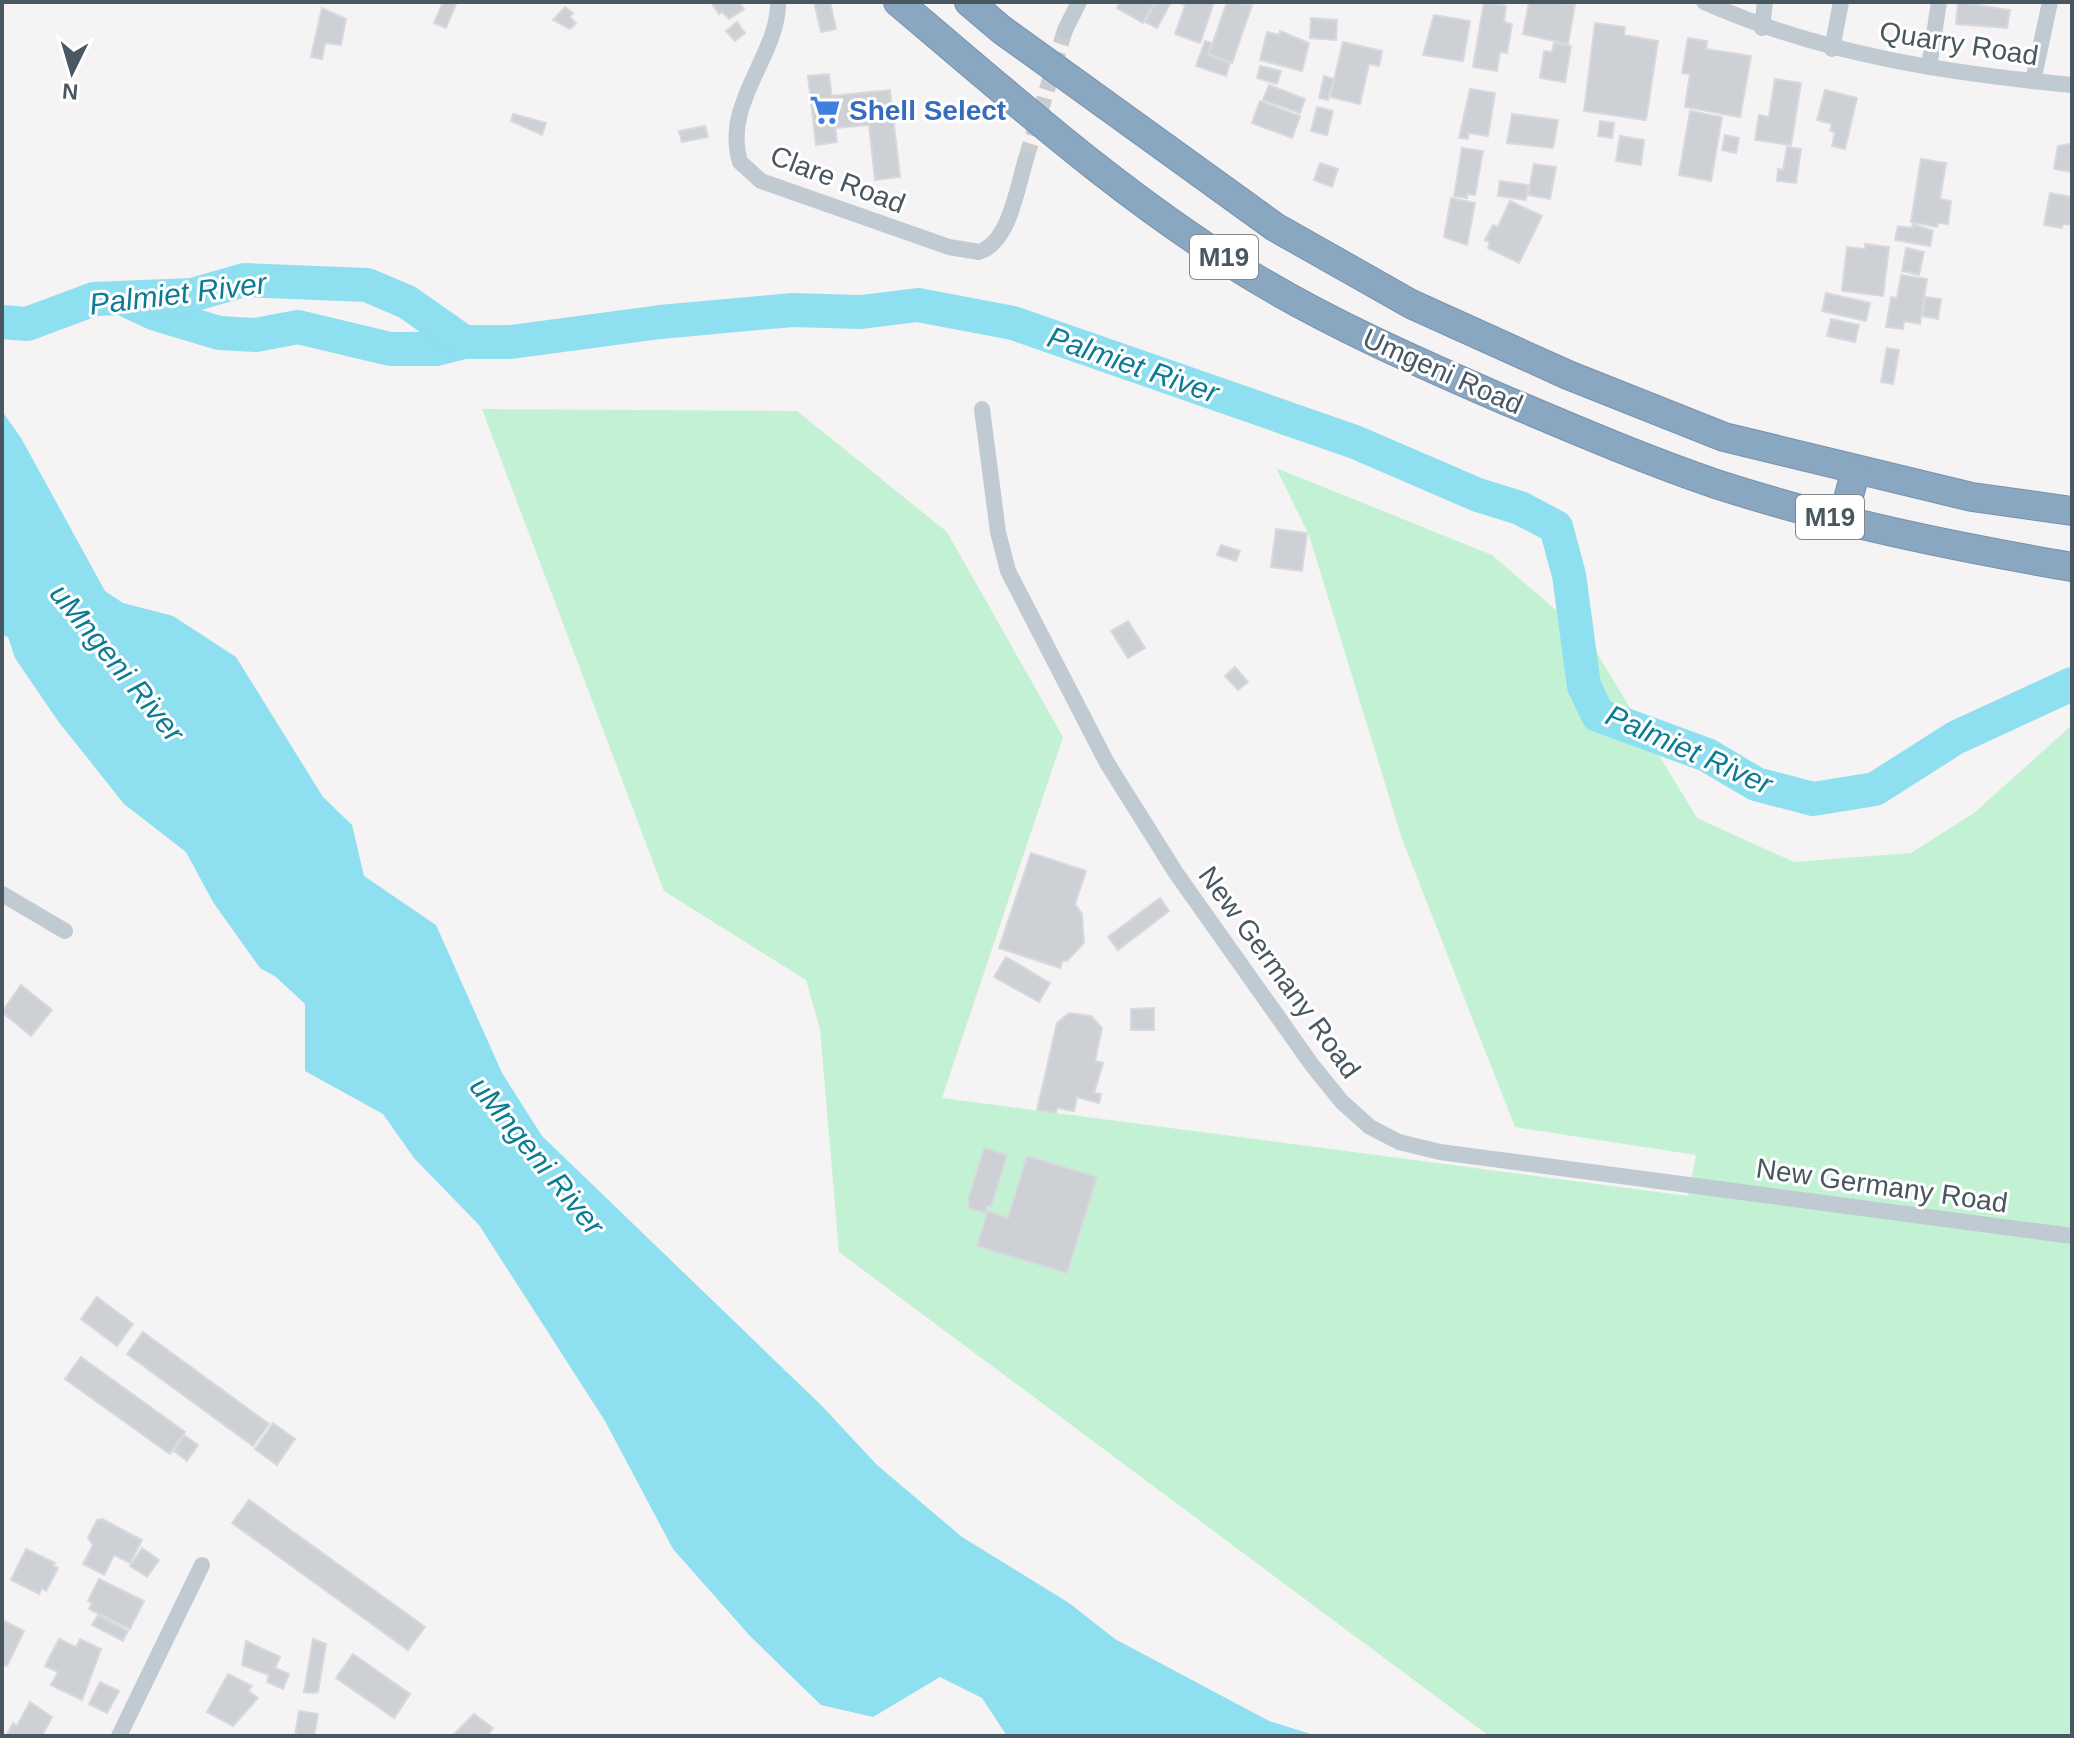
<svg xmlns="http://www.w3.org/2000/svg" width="2074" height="1738" viewBox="0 0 2074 1738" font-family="Arial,sans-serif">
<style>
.green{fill:#c2f2d3}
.water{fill:#8edfef}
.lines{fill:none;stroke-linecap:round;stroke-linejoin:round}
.river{stroke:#8edfef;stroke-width:34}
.building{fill:#cdd0d5;stroke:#d7d9de;stroke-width:2}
.minor-tunnel{stroke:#caccce;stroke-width:16;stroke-dasharray:16 8;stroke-linecap:butt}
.motorway-casing{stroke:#7592ae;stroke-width:30}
.minor{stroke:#c0cad2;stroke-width:16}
.motorway{stroke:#8aa7c2;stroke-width:28}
.labels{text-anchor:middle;stroke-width:6;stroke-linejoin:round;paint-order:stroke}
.shield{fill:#fff;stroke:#808990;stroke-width:2}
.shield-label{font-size:26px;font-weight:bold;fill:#495761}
.street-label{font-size:28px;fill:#495761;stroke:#fff}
.shop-label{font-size:28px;font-weight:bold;fill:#366cbe;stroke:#fff;text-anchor:start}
.water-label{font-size:30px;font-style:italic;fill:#0b7c94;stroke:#fff}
</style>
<rect width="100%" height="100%" fill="#f5f3f3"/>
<path class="green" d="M 482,409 L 797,411 L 947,532 L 1063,737 L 942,1098 L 1688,1196 L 1696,1155 L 1515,1127 L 1402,839 L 1309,535 L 1276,468 L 1492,555 L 1587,637 L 1697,818 L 1794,862 L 1911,853 L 1974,813 L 2072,725 L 2072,1736 L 1489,1736 L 839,1252 L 820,1029 L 806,980 L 664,891 Z"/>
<path class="water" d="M 2,411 L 21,438 L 105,591 L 123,603 L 173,616 L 236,657 L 323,797 L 352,825 L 364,876 L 436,925 L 502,1073 L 542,1136 L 822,1406 L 877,1465 L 962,1537 L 1069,1603 L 1115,1639 L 1269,1721 L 1317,1736 L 1007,1736 L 982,1698 L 940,1677 L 873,1717 L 821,1705 L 750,1636 L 673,1549 L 605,1421 L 479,1225 L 414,1158 L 383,1114 L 305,1071 L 305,1004 L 276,977 L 260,968 L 213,902 L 186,852 L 124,804 L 58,721 L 15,658 L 8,637 L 2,635 Z"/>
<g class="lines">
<g class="river">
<path d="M 130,302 L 156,314 L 219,333 L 256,335 L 298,327 L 390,349 L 436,349 L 464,342"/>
<path d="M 2,322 L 27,324 L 94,299 L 192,295 L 244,280 L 367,285 L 407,302 L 464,342 L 511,342 L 660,322 L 792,310 L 861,312 L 918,305 L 1013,323 L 1355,442 L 1478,495 L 1520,508 L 1556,527 L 1569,575 L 1584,686 L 1598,715 L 1707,755 L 1756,784 L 1813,799 L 1875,789 L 1955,738 L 2072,684"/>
</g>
</g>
<g class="building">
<path d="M 443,2 L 457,2 L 446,28 L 434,23 Z"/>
<path d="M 711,2 L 739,2 L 744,9 L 729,19 L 722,12 L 719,14 Z"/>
<path d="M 814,2 L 830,2 L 836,29 L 821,32 Z"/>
<path d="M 1120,2 L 1155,2 L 1143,23 L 1117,8 Z"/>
<path d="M 1156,2 L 1170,4 L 1157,28 L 1145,22 Z"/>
<path d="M 1179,2 L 1214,2 L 1200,43 L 1175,34 L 1185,6 Z"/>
<path d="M 1227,2 L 1252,5 L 1232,63 L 1209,54 Z"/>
<path d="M 1484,2 L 1506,6 L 1504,22 L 1512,24 L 1507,53 L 1500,52 L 1497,71 L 1473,67 Z"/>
<path d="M 1529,2 L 1575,4 L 1568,44 L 1523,34 Z"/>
<path d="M 1958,2 L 2010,10 L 2007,28 L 1956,24 Z"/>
<path d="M 565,7 L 573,13 L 570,17 L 576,23 L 570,29 L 553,20 Z"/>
<path d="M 322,8 L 346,19 L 341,45 L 325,43 L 322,59 L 311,57 Z"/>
<path d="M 1434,15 L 1470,21 L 1463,61 L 1423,55 Z"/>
<path d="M 1311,18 L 1337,20 L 1336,40 L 1310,38 Z"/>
<path d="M 737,22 L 745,33 L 735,41 L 726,31 Z"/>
<path d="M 1595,23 L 1625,27 L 1624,35 L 1658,41 L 1646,120 L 1584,111 Z"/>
<path d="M 1280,31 L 1309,43 L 1302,71 L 1260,60 L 1267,32 L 1279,35 Z"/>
<path d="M 1688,38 L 1707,41 L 1706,49 L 1751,56 L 1740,117 L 1685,107 L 1690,74 L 1682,73 Z"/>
<path d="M 1205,41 L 1212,43 L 1208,55 L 1230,63 L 1226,76 L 1196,66 Z"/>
<path d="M 1343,42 L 1382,51 L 1379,66 L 1369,64 L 1360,104 L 1330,97 Z"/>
<path d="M 1554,43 L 1571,46 L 1565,82 L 1540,78 L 1544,51 L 1552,52 Z"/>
<path d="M 1260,66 L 1281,71 L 1277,84 L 1257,78 Z"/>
<path d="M 829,74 L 837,142 L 816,145 L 808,76 Z"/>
<path d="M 1324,76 L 1334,79 L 1328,100 L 1319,98 Z"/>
<path d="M 1775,79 L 1801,83 L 1791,145 L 1755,140 L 1759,115 L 1769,117 Z"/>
<path d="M 1269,85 L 1305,99 L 1300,113 L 1263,100 Z"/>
<path d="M 1470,89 L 1495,93 L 1488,136 L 1468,133 L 1468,139 L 1459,138 Z"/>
<path d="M 890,90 L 900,177 L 875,180 L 869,125 L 836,128 L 832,96 Z"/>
<path d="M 1825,90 L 1857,98 L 1845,149 L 1832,146 L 1835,132 L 1830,131 L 1832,124 L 1817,120 Z"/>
<path d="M 1260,101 L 1300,116 L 1292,138 L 1252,123 Z"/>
<path d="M 1317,107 L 1333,111 L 1327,135 L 1311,131 Z"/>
<path d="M 1690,111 L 1722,117 L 1711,181 L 1679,175 Z"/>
<path d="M 513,114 L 546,123 L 542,135 L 511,121 Z"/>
<path d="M 1512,114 L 1558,120 L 1553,148 L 1507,143 Z"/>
<path d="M 1600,121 L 1614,123 L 1612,138 L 1598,136 Z"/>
<path d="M 705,126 L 708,137 L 682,142 L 679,131 Z"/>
<path d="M 1725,135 L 1739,138 L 1736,153 L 1722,150 Z"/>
<path d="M 1620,136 L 1644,140 L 1641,165 L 1616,161 Z"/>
<path d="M 2069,144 L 2072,145 L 2072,172 L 2054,169 L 2058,146 Z"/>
<path d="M 1787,147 L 1801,149 L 1796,183 L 1777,181 L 1778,169 L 1783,170 Z"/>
<path d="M 1462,148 L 1483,151 L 1475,195 L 1467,194 L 1467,198 L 1454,196 Z"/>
<path d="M 1921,159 L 1946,163 L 1940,199 L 1951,201 L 1948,224 L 1938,223 L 1937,227 L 1911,222 Z"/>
<path d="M 1320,163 L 1338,169 L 1332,187 L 1314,180 Z"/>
<path d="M 1534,164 L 1556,167 L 1550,199 L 1528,195 Z"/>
<path d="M 1500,181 L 1528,185 L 1526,200 L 1498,196 Z"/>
<path d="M 2050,193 L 2072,197 L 2072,225 L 2063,224 L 2062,228 L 2044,225 Z"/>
<path d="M 1451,198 L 1475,203 L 1467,245 L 1444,237 Z"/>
<path d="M 1510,201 L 1542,216 L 1519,263 L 1488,248 L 1490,242 L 1485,240 L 1493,225 L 1498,227 Z"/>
<path d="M 1913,224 L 1933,231 L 1930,246 L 1895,240 L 1898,226 L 1912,228 Z"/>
<path d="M 1865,244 L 1889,247 L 1883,296 L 1842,291 L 1847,247 L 1865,249 Z"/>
<path d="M 1906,248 L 1924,252 L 1919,275 L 1902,271 Z"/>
<path d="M 1901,275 L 1927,279 L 1920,324 L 1904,321 L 1903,329 L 1886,327 L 1891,297 L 1897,298 Z"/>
<path d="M 1826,293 L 1870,303 L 1866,321 L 1822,311 Z"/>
<path d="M 1925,297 L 1941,299 L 1938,319 L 1922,316 Z"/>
<path d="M 1831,319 L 1859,325 L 1855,342 L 1827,336 Z"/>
<path d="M 1887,348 L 1899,350 L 1893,384 L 1881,382 Z"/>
<path d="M 1276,529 L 1307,533 L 1302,571 L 1271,567 Z"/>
<path d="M 1221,545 L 1240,551 L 1236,561 L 1217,555 Z"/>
<path d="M 1128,621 L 1145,648 L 1128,658 L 1111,631 Z"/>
<path d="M 1235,667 L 1248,682 L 1238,690 L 1225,676 Z"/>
<path d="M 1031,853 L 1086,871 L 1075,904 L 1082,914 L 1084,943 L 1067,961 L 1063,960 L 1060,968 L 999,948 Z"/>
<path d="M 1160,898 L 1169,911 L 1118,950 L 1108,937 Z"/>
<path d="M 1006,957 L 1050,983 L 1039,1002 L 994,977 Z"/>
<path d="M 21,985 L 52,1010 L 31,1036 L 2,1012 Z"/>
<path d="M 1154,1008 L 1154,1030 L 1131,1030 L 1131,1009 Z"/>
<path d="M 1069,1013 L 1091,1016 L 1102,1028 L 1095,1061 L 1103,1063 L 1094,1093 L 1101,1094 L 1099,1103 L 1077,1097 L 1074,1111 L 1057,1108 L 1056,1113 L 1037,1110 L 1057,1023 Z"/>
<path d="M 984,1148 L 1007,1155 L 991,1207 L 987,1206 L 985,1213 L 969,1208 L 968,1200 Z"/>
<path d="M 1027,1156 L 1097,1177 L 1067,1273 L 977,1246 L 988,1211 L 1008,1218 Z"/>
<path d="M 97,1297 L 133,1324 L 117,1346 L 81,1319 Z"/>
<path d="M 143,1332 L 269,1424 L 253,1446 L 127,1354 Z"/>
<path d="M 81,1357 L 185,1432 L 170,1454 L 65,1379 Z"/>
<path d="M 273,1423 L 295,1439 L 277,1465 L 255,1449 Z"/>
<path d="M 184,1435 L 198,1445 L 187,1461 L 174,1451 Z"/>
<path d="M 249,1500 L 425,1627 L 408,1650 L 232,1523 Z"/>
<path d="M 102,1519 L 142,1540 L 130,1563 L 114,1555 L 104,1575 L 83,1564 L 93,1545 L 88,1538 L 97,1520 Z"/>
<path d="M 142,1548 L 159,1560 L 147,1577 L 130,1566 Z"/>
<path d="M 26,1549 L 55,1563 L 53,1566 L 58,1568 L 46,1591 L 42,1588 L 39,1594 L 11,1580 Z"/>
<path d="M 99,1579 L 144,1601 L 130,1629 L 89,1609 L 92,1603 L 88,1601 Z"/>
<path d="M 98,1615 L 128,1631 L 123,1641 L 92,1625 Z"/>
<path d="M 2,1620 L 24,1631 L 7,1666 L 2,1664 Z"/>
<path d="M 59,1639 L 76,1647 L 80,1639 L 101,1649 L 82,1700 L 51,1685 L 58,1672 L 45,1666 Z"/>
<path d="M 313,1639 L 326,1644 L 318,1692 L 314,1693 L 304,1692 Z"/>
<path d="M 246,1641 L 280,1657 L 275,1668 L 289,1674 L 283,1689 L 267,1682 L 269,1675 L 242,1665 Z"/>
<path d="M 353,1654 L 410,1694 L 394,1718 L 336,1678 Z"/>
<path d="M 228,1674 L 252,1686 L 248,1691 L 258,1698 L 233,1726 L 207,1712 Z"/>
<path d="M 100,1682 L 119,1691 L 107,1713 L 89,1704 Z"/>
<path d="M 30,1702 L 52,1717 L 42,1736 L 6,1736 L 13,1723 L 17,1726 Z"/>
<path d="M 299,1711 L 318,1714 L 314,1736 L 295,1736 Z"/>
<path d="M 474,1714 L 493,1728 L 487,1736 L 452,1736 Z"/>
</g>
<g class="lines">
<path class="minor-tunnel" d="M 1026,159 L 1065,30"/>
<g class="motorway-casing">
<g id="motorway">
<path d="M 898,2 C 1011,97 1123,198 1250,275 C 1329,323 1415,361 1500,398 C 1571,428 1643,459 1716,484 C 1833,522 1951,546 2072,567"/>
<path d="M 969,2 L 1002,30 L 1275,227 L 1411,304 L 1568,375 L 1724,437 L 1972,497 L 2072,511"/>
<path d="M 1842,521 L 1856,470"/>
</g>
</g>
<g class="minor">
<path d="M 778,2 C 779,55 722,103 740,162 L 761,181 L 949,247 L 979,252 C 1010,242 1017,187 1026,159"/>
<path d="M 1704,2 C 1821,54 1945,73 2072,85"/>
<path d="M 1762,28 L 1765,2"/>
<path d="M 1065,30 L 1079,2"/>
<path d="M 1832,49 L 1841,2"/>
<path d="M 1929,67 L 1939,2"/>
<path d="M 2033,81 L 2050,2"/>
<path d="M 982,409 L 998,532 L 1008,571 L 1107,763 L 1176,873 L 1312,1065 L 1342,1102 L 1370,1127 L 1399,1142 L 1440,1152 L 2072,1236"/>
<path d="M 2,894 L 65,931"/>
<path d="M 119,1736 L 202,1565"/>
</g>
<use href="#motorway" class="motorway"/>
</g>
<defs>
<g id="supermarket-bare" transform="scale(2.4)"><path d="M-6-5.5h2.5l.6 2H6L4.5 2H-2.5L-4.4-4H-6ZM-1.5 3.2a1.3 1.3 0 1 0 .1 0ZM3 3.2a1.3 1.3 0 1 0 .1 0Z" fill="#3f7fe0" stroke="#fff" stroke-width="2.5" paint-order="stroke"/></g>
</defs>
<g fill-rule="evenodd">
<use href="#supermarket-bare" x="825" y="110"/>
</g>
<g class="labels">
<g class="shield">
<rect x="1190" y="235" width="68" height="44" rx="6"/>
<rect x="1796" y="495" width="68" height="44" rx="6"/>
</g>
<g class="shield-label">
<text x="1224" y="266">M19</text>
<text x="1830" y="526">M19</text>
</g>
<g class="street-label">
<text transform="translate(1959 43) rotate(9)" y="10">Quarry Road</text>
<text transform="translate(838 179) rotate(21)" y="10">Clare Road</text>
<text transform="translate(1443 371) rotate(24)" y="10">Umgeni Road</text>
<text transform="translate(1280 972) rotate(54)" y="10">New Germany Road</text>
<text transform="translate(1882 1185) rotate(8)" y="10">New Germany Road</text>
</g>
<g class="shop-label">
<text x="849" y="120">Shell Select</text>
</g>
<g class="water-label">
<text transform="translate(178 294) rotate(-7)" y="10">Palmiet River</text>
<text transform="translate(1133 365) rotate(19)" y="10">Palmiet River</text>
<text transform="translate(117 663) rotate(51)" y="10">uMngeni River</text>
<text transform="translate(1689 750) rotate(24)" y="10">Palmiet River</text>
<text transform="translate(537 1156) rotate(51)" y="10">uMngeni River</text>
</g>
</g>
<rect width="2074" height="1738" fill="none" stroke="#495761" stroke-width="8"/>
<g transform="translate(72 72) rotate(185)" stroke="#ffffff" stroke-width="6" paint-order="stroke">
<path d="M0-6L14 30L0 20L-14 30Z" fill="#495761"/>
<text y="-12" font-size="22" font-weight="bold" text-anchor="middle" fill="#495761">N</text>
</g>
</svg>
